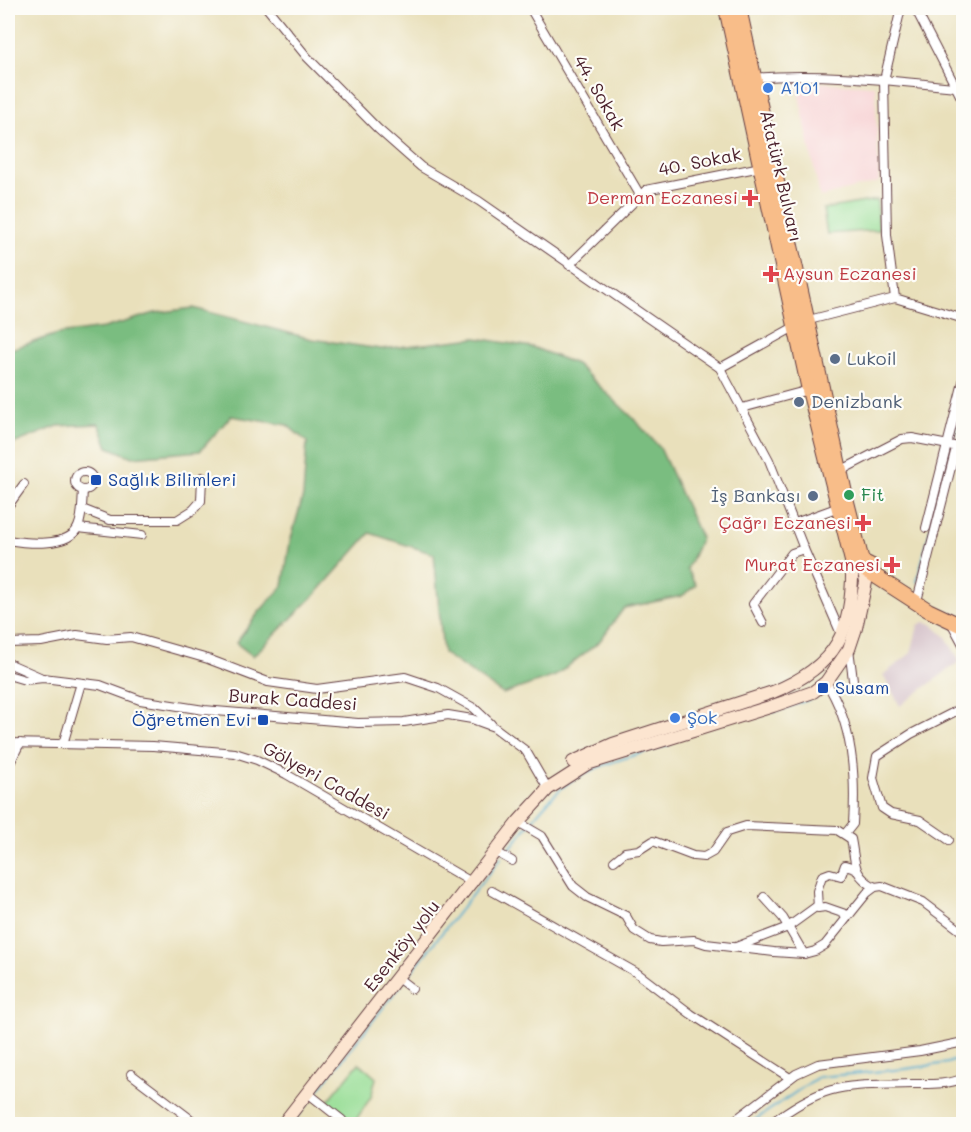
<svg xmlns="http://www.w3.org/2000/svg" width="971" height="1132" viewBox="0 0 971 1132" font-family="Mali,sans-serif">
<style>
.built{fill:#f7cfd2}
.industrial{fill:#d2bdc6}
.green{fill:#99de97;stroke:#727e61;stroke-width:1.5}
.forest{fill:#7abd80;stroke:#626e56;stroke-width:1.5}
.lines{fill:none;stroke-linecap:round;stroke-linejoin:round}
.stream{stroke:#54add1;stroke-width:2}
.street-casing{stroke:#623c41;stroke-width:10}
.secondary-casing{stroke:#623c41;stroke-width:14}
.primary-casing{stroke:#623c41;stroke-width:16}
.street{stroke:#fff;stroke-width:8}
.secondary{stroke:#fce5d0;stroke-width:12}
.primary{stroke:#f8bd89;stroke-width:14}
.shop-dot{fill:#3f7fe0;stroke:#fdfcf7;stroke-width:2}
.health-dot{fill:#e0444e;stroke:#fdfcf7;stroke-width:2}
.service-dot{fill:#5c6f8a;stroke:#fdfcf7;stroke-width:2}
.transit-dot{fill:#1a4fb4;stroke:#fdfcf7;stroke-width:2}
.leisure-dot{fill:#2e9e5b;stroke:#fdfcf7;stroke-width:2}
.labels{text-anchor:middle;stroke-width:4.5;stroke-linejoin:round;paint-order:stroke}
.shop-label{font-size:18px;fill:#366cbe;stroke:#fdfcf7;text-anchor:start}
.street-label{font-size:18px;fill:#4a1f2b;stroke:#fdfcf7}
.health-label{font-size:18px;fill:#be3a42;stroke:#fdfcf7;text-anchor:end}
.service-label{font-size:18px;fill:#4e5e75;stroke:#fdfcf7;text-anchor:start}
.transit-label{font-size:18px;fill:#164399;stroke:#fdfcf7;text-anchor:start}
.leisure-label{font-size:18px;fill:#27864d;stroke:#fdfcf7;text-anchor:start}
</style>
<rect width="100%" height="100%" fill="#fdfcf7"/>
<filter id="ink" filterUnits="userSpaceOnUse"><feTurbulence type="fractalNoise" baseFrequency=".0167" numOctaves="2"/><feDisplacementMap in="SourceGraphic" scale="12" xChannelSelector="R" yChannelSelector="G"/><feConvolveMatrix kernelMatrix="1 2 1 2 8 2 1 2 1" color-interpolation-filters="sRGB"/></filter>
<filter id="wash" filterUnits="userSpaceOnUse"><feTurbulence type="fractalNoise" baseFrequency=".008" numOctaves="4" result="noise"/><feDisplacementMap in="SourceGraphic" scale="24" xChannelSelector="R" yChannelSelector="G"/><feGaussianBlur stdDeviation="1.35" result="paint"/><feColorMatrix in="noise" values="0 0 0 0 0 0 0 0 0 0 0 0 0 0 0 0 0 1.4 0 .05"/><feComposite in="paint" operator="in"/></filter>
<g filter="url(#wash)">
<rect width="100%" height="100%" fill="#e9e0bb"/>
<path class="built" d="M 796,81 L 875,86 L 879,182 L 820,197 Z"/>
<path class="industrial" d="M 924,622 L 932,624 L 946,637 L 960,661 L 900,706 L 883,675 L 911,653 L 918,625 Z"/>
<g class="green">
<path d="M 877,200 L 879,230 L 827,234 L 823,209 Z"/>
<path d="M 359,1063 L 376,1078 L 371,1097 L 354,1123 L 327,1102 Z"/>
</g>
<path class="forest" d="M 193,308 L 312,339 L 381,349 L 476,338 L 532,347 L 576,364 L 633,418 L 660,448 L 701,538 L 687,569 L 696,585 L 682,596 L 624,608 L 599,642 L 555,676 L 503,694 L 443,653 L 434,554 L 370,533 L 315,595 L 253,656 L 236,643 L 259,612 L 283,586 L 290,542 L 303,496 L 307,442 L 287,425 L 231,416 L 200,451 L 132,457 L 108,447 L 99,424 L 58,426 L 8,446 L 8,350 L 58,334 L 104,328 L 155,313 Z"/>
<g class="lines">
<g class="stream">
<path d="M 952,443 L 964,397"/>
<path d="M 917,582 L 951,448"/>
<path d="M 773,712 L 810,699"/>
<path d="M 505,854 C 526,830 547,796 574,779 C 603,762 639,755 670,744"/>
<path d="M 404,981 L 501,858"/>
<path d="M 315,1094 L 401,985"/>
<path d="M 291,1124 L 312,1098"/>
<path d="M 749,1124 L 818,1077 L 905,1069 L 948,1063 L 964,1056"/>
</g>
</g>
</g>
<g filter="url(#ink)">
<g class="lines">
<g class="street-casing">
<g id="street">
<path d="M 267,8 L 307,57 L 378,129 L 421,167 L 479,201 L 720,368 L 769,460 L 804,549 L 841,634"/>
<path d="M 530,8 L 640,195"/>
<path d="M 901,8 L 884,80 L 887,235 L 895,298 L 964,319"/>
<path d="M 915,8 L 964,103"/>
<path d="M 752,78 C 823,72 893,81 964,88"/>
<path d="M 569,265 L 646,190 L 761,167"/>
<path d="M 720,368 L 805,321 L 895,298"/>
<path d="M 742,408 L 809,390"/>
<path d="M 840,471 L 902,439 L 912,438 L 964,448"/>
<circle cx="84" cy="481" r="9"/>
<path d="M 8,506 L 24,484"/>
<path d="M 82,509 L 110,520 L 177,520 L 193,510 L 201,501 L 202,477"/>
<path d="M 795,523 L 839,507"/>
<path d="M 78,528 L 142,535"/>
<path d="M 926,528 L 964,378"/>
<path d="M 8,540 C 25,543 69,548 78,527 C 83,516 82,501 83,490"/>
<path d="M 918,597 L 956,448"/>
<path d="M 951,622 L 964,646"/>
<path d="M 763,623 L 753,604 L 792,553 L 804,549"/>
<path d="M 8,643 L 41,642 L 77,635 L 107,639 L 131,637 L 208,659 L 268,682 L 317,689 L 405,677 L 438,688 L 474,708 L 491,724"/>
<path d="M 849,649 L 853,680"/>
<path d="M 8,663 L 40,677"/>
<path d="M 8,675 L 25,680 L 43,678 L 100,685 L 140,700 L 204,710 L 358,723 L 404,722 L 448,715 L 472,719 L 494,727 L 526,751 L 548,789"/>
<path d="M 826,682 C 853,724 856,776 853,824 L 845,834"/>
<path d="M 8,743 L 153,746 L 235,753 L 257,760 L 286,774 L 473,883"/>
<path d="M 63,744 L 81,683"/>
<path d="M 8,767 L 20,743"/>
<path d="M 518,822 L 542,836 L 573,886 L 587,897 L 626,916 L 634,930 L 650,940 L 661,942 L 694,940 L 706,944 L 774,952 L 804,954 L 815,951 L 825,945 L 867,893 L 875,887 L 882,886 L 923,902 L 964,933"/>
<path d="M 949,840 L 920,820 L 891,814 L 882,808 L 873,778 L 877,756 L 911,734 L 964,707"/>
<path d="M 496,852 L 512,861"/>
<path d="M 614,861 L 625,852 L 639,850 L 653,841 L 693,856 L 704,857 L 713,852 L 727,832 L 746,826 L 837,830 L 851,839 C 856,863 852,875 875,887"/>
<path d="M 492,891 L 637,973 L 691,1014 L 790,1078"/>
<path d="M 764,897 L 783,918 L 804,954"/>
<path d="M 848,915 L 825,907 L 818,908 L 817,891 L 822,876 L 830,873 L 841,876 L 845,865 L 855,868"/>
<path d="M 736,947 L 788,927 L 817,906"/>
<path d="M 399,979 L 412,989"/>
<path d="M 131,1074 L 197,1124"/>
<path d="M 309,1094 L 342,1120 L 343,1124"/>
<path d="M 730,1124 L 796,1074 L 818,1064 L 920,1051 L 964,1042"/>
<path d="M 770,1124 C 826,1081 846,1086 913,1084 C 929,1084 948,1085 964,1078"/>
</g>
</g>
<g class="secondary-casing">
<g id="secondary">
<path d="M 573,762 L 613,744 L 773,692 C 837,666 854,631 852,561"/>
<path d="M 283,1124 L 518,822 L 548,789 L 587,764 L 773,706 L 813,692 L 826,682 L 849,649 L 856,628 L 866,582 L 862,562"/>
</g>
</g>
<g class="primary-casing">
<g id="primary">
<path d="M 726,8 L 809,390 L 852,561 L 928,610 L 964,627"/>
<path d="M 739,8 L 847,502 L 862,561 L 872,566"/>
</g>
</g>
<use href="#street" class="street"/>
<use href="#secondary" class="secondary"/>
<use href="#primary" class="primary"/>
</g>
</g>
<g class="shop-dot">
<circle cx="768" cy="88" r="6"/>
<circle cx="675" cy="718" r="6"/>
</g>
<g class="health-dot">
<path d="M747 189h6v6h6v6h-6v6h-6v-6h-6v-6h6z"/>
<path d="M768 265h6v6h6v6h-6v6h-6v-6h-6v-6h6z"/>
<path d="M860 514h6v6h6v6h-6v6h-6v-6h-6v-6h6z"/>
<path d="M889 556h6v6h6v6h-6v6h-6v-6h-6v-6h6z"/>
</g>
<g class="service-dot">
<circle cx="835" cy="359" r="6"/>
<circle cx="799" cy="402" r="6"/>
<circle cx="813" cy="496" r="6"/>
</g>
<g class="transit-dot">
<rect x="90" y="474" width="12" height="12" rx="3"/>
<rect x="817" y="682" width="12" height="12" rx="3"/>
<rect x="257" y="714" width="12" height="12" rx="3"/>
</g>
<circle class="leisure-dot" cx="849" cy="495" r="6"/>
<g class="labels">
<g class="shop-label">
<text x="780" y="94">A101</text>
<text x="687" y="724">Şok</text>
</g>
<g class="street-label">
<text transform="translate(599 93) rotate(60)" y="6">44. Sokak</text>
<text transform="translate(700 162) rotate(-11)" y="6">40. Sokak</text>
<text transform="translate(781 176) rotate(77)" y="6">Atatürk Bulvarı</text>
<text transform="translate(293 700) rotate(4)" y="6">Burak Caddesi</text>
<text transform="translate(326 781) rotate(29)" y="6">Gölyeri Caddesi</text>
<text transform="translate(402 946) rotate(-52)" y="6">Esenköy yolu</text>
</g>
<g class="health-label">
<text x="738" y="204">Derman Eczanesi</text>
<text x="783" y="280" text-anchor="start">Aysun Eczanesi</text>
<text x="851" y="529">Çağrı Eczanesi</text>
<text x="880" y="571">Murat Eczanesi</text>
</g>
<g class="service-label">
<text x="847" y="365">Lukoil</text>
<text x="811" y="408">Denizbank</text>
<text x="801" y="502" text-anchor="end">İş Bankası</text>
</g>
<g class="transit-label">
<text x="108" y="486">Sağlık Bilimleri</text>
<text x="835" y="694">Susam</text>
<text x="251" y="726" text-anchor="end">Öğretmen Evi</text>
</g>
<g class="leisure-label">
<text x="861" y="501">Fit</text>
</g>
</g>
<rect width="971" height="1132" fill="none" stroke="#fdfcf7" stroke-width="30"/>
</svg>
